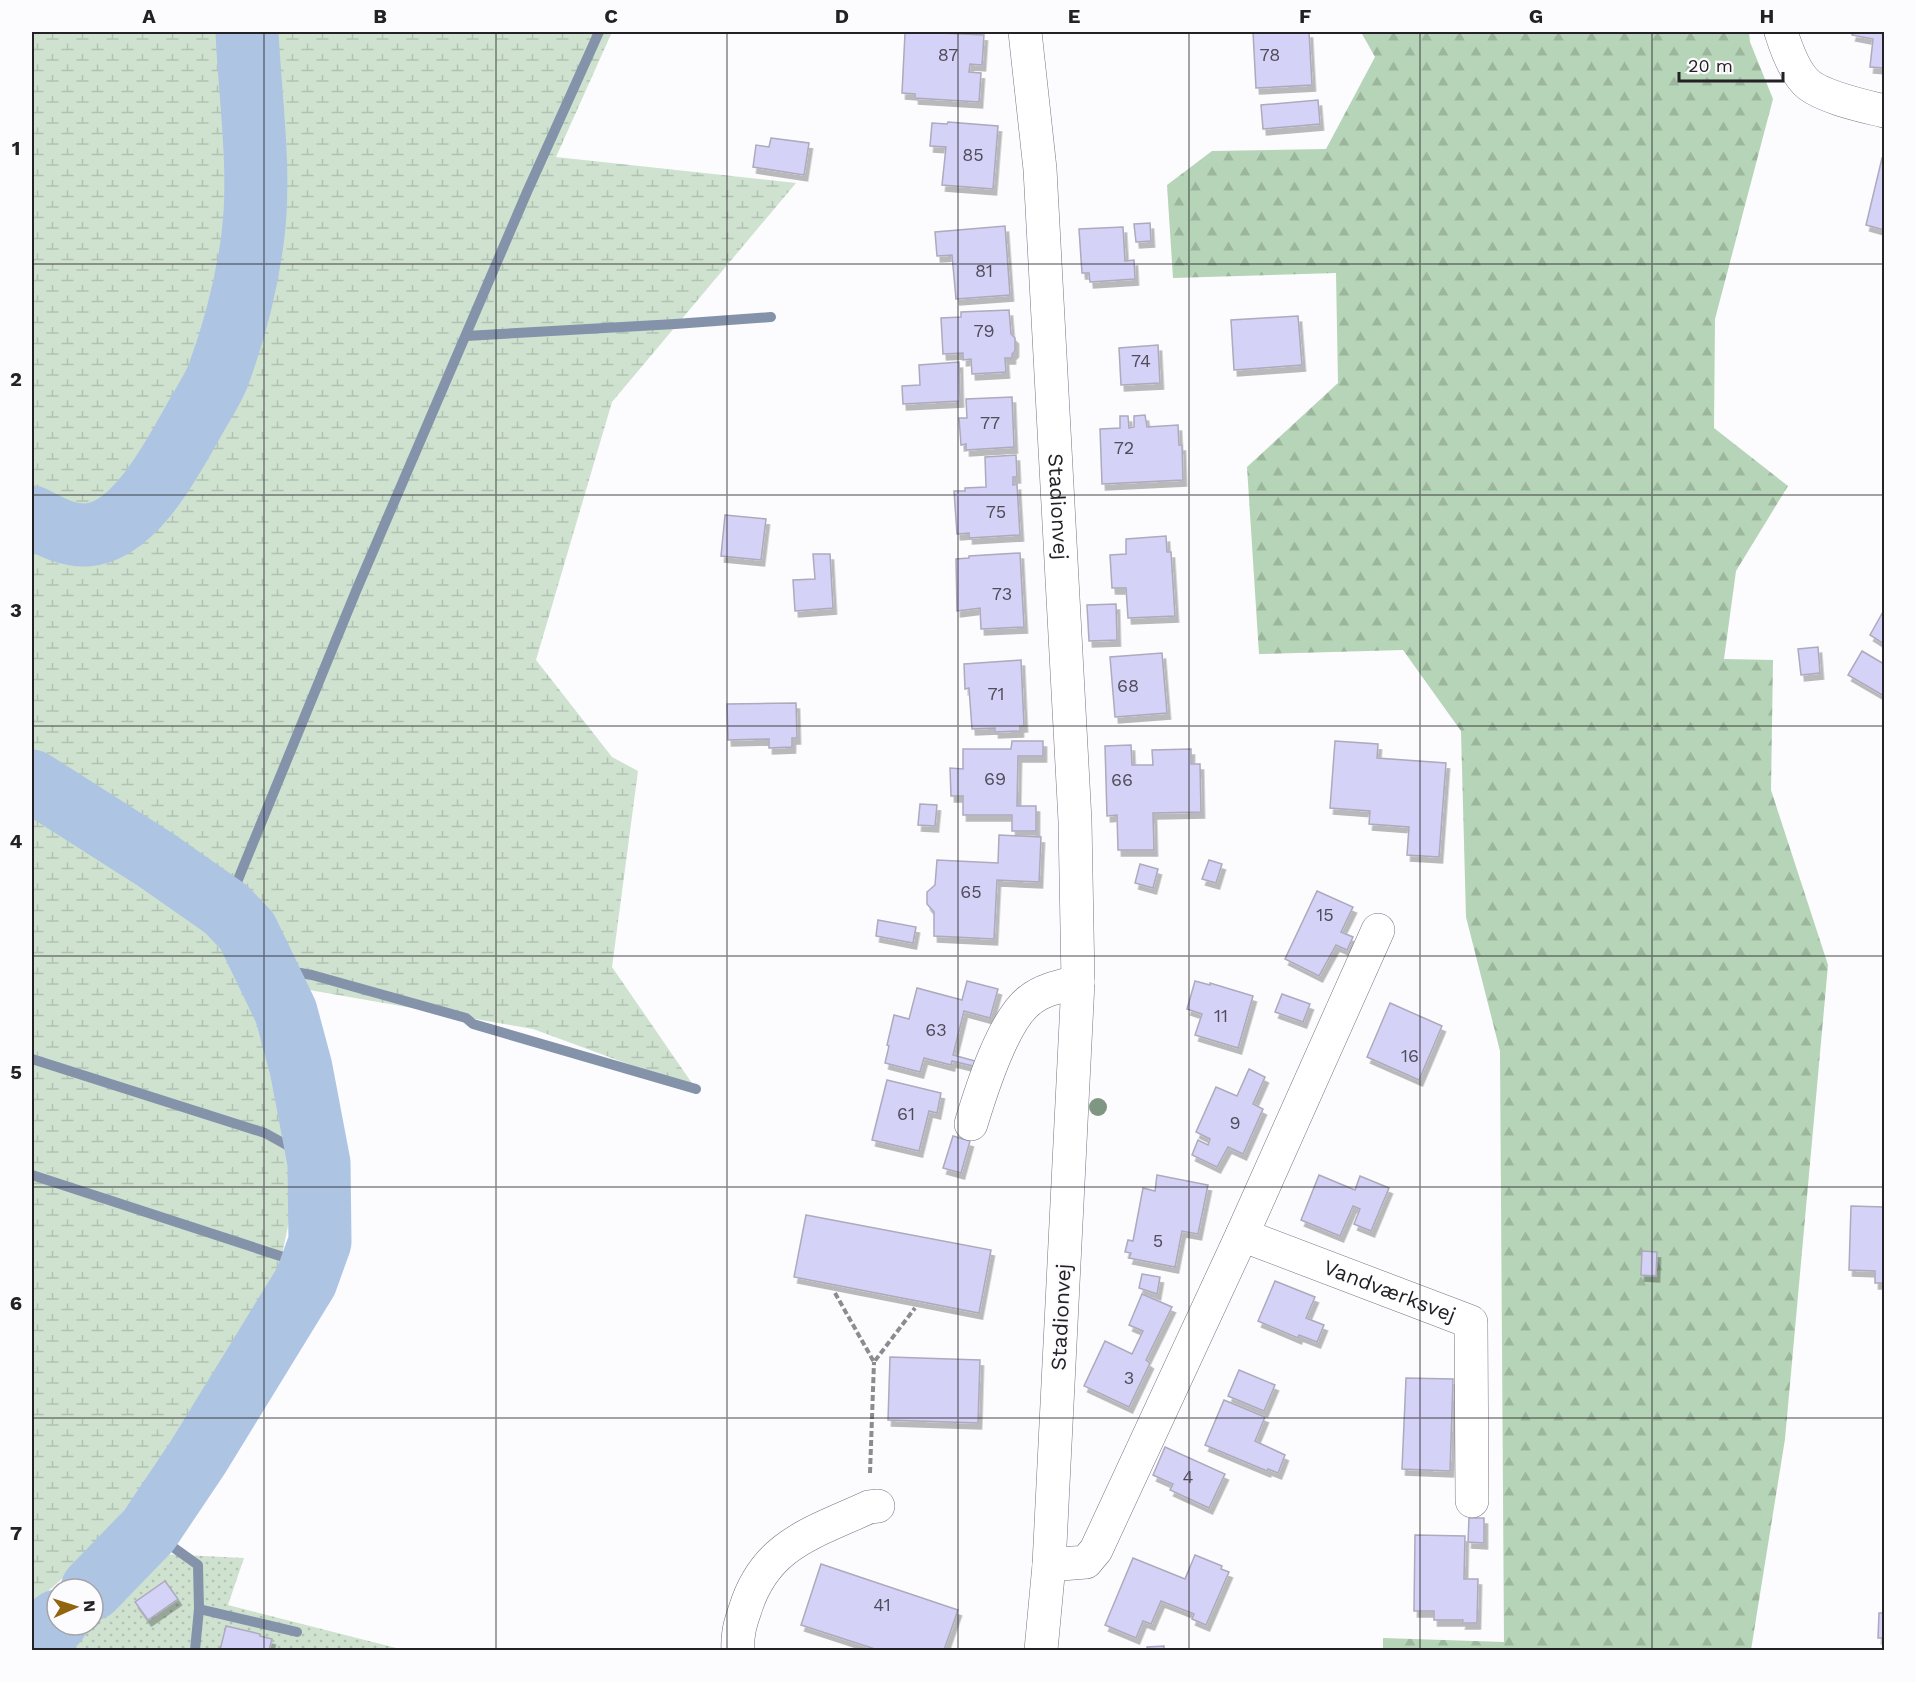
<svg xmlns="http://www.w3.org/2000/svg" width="1916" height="1682" viewBox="0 0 1916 1682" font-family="'Work Sans',sans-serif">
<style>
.grass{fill:url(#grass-dots)}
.forest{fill:url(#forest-firs)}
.wetland{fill:url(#wetland-marsh)}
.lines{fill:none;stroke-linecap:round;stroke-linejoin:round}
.stream{stroke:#8493aa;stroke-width:10}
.river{stroke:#adc4e3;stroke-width:63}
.building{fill:#d5d2f7;stroke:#acaabc;stroke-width:1.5;filter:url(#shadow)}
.street-casing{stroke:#797281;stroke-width:34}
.path{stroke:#8d8b90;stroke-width:4;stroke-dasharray:6 3;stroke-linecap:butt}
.street{stroke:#fff;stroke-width:33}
.tree{fill:#7f9683}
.grid{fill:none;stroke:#232026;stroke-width:1.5;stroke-opacity:0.55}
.labels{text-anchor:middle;stroke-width:4.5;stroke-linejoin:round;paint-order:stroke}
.number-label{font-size:18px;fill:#504c5a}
.street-label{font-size:21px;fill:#232026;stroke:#fcfbfe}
.neatline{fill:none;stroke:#232026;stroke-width:2}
.grid-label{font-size:20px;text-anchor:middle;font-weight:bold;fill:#232026}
</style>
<defs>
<pattern id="grass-dots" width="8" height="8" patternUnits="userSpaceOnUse" patternTransform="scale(1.5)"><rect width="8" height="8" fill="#cee2cf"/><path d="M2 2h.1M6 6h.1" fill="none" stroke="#b1c2b2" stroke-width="1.8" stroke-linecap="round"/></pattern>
<pattern id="forest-firs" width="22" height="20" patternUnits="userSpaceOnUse" patternTransform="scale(1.5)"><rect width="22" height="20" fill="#b6d4b7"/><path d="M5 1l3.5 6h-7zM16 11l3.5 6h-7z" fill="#9cb69d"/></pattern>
<pattern id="wetland-marsh" width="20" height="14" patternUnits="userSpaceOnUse" patternTransform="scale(1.5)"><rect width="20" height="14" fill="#cee2cf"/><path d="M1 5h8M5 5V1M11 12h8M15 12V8" fill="none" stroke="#b1c2b2"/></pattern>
<filter id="shadow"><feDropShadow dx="3.5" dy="6" stdDeviation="0" flood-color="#0004"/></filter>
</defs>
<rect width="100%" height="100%" fill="#fcfbfe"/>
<path class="grass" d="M 163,1554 L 244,1558 L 228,1605 L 404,1650 L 40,1650 L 73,1625 L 93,1625 L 93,1609 Z"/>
<path class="forest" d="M 1361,32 L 1749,32 L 1750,42 L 1773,99 L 1715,319 L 1714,428 L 1788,486 L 1736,571 L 1724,659 L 1773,660 L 1771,790 L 1828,965 L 1785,1439 L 1751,1650 L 1383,1650 L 1383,1638 L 1504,1642 L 1500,1051 L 1466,917 L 1461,731 L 1403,650 L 1259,654 L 1247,467 L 1338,383 L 1336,273 L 1173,278 L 1167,185 L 1212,151 L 1326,149 L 1375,57 Z"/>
<path class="wetland" d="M 32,32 L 612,32 L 556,157 L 796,183 L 612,402 L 536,660 L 612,757 L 638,771 L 612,967 L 696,1089 L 533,1029 L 315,991 L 243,975 L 289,1126 L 294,1197 L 278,1274 L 147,1484 L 72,1570 L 32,1605 Z"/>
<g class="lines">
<g class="stream">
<path d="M 466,336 L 675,324 L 771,317"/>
<path d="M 226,909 L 356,591 L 527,192 L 599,32"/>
<path d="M 265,967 L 312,975 L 466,1018 L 473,1024 L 696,1089"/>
<path d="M 32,1059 L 265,1133 L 319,1163"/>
<path d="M 32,1175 L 311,1266"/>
<path d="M 149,1530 L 198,1565 L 199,1609 L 195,1650"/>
<path d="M 199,1609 L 297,1632"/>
</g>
<g class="river">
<path d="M 32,517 C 50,526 66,536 87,535 C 135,532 173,457 194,420 C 202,405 212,391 218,376 C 235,330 247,284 253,235 C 261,171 250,97 247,32"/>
<path d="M 32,781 L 156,860 L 226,909 L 247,931 L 286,1012 L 301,1068 L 319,1163 L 320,1242 L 306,1281 L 198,1457 L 149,1530 L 92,1589"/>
<path d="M 32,1644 L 57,1621"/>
</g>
</g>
<g class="building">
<path d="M 920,32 L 984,35 L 982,65 L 970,64 L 969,72 L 981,73 L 979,102 L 915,98 L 915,94 L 902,93 L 905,33 L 920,33 Z"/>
<path d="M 1253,32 L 1309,32 L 1312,85 L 1256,88 Z"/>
<path d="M 1853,32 L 1884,32 L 1884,68 L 1870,67 L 1873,39 L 1852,35 Z"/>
<path d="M 1318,100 L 1320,124 L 1263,129 L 1261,105 Z"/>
<path d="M 948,122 L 998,126 L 993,189 L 942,185 L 946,147 L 930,146 L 932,123 L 947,124 Z"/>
<path d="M 771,138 L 809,143 L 804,175 L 753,167 L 756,145 L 769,147 Z"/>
<path d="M 1882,158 L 1884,159 L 1884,230 L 1866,225 Z"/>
<path d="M 1150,223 L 1151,241 L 1136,242 L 1134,224 Z"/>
<path d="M 1005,226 L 1010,295 L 956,299 L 952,255 L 937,256 L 935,232 Z"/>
<path d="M 1123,227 L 1125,261 L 1134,260 L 1135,279 L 1090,282 L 1089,273 L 1082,273 L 1079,229 Z"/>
<path d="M 1009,310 L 1011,334 L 1015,338 L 1015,351 L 1012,354 L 1012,358 L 1005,358 L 1006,372 L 972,374 L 971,359 L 963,360 L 963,353 L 943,354 L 941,318 L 961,317 L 961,312 Z"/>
<path d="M 1298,316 L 1302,365 L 1234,370 L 1231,320 Z"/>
<path d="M 1158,345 L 1160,383 L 1121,385 L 1119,348 Z"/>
<path d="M 959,362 L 960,401 L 903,404 L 902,386 L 920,385 L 919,365 Z"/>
<path d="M 1012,397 L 1014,447 L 966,450 L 966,444 L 961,445 L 959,418 L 967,418 L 966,399 Z"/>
<path d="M 1145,415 L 1147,427 L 1178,425 L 1179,445 L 1182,445 L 1183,480 L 1102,484 L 1100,429 L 1120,428 L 1120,416 L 1128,416 L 1129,428 L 1134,427 L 1134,416 Z"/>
<path d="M 1016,455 L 1017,477 L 1013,477 L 1013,485 L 1017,484 L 1020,535 L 969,538 L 969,533 L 957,534 L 954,491 L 965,491 L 965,488 L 986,487 L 985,457 Z"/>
<path d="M 725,515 L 766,519 L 761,560 L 721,556 Z"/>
<path d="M 1166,536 L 1167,552 L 1171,552 L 1175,616 L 1128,618 L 1126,588 L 1112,588 L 1110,555 L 1126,554 L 1126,539 Z"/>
<path d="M 1020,553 L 1024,627 L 981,629 L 980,608 L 957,611 L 956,559 L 969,558 L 969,556 Z"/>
<path d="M 813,554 L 830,554 L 833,608 L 795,611 L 793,580 L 815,579 Z"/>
<path d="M 1116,604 L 1117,640 L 1089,641 L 1087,605 Z"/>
<path d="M 1884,610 L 1884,644 L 1870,635 Z"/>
<path d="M 1818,647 L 1820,673 L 1801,675 L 1798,649 Z"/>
<path d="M 1862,651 L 1884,664 L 1884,696 L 1848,675 Z"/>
<path d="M 1162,653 L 1167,713 L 1115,717 L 1110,657 Z"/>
<path d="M 1021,660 L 1024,726 L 1020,726 L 1020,731 L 995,732 L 995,728 L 972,729 L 969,688 L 965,689 L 964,664 Z"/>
<path d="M 796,703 L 797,738 L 792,738 L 792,747 L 769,748 L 769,739 L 728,740 L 727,704 Z"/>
<path d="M 1012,741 L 1043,741 L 1043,756 L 1018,756 L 1017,806 L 1036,806 L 1036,831 L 1012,831 L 1012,815 L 963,815 L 963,796 L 951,796 L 950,768 L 963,769 L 963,749 L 1011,749 Z"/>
<path d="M 1335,741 L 1378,744 L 1377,758 L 1446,763 L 1439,857 L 1407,855 L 1409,827 L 1369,824 L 1370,811 L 1330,808 Z"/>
<path d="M 1131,745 L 1132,765 L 1153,765 L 1152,750 L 1191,749 L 1191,764 L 1200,764 L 1201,812 L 1153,813 L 1154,850 L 1118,850 L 1117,815 L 1107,816 L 1105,746 Z"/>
<path d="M 920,804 L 937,805 L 935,826 L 918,825 Z"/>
<path d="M 999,835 L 1041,837 L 1039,882 L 997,880 L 994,939 L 934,936 L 934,912 L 927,904 L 927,892 L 935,885 L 937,860 L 998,863 Z"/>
<path d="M 1209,860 L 1222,864 L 1216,883 L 1202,879 Z"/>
<path d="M 1140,864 L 1158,869 L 1153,888 L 1135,883 Z"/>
<path d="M 1317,891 L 1353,907 L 1341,932 L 1353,937 L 1347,950 L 1336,945 L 1319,976 L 1285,959 Z"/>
<path d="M 878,920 L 916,927 L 913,943 L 876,936 Z"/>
<path d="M 967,981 L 998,989 L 990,1018 L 964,1011 L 953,1055 L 975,1061 L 973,1066 L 952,1061 L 951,1065 L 924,1058 L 920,1072 L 885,1063 L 889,1046 L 887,1045 L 894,1015 L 909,1019 L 917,988 L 962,1000 Z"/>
<path d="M 1195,981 L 1210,985 L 1210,983 L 1253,996 L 1238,1048 L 1195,1035 L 1202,1014 L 1187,1009 Z"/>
<path d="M 1282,994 L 1310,1004 L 1303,1022 L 1275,1012 Z"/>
<path d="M 1390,1003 L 1442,1026 L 1419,1080 L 1367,1057 Z"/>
<path d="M 1249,1069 L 1265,1077 L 1253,1104 L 1263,1109 L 1243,1154 L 1228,1147 L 1217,1167 L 1192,1155 L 1198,1140 L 1208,1145 L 1210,1139 L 1196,1132 L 1216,1087 L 1237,1096 Z"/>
<path d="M 887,1080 L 941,1093 L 937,1113 L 929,1111 L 919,1151 L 872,1140 Z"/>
<path d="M 953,1136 L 970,1141 L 961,1173 L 943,1168 Z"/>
<path d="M 1157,1175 L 1208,1185 L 1198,1234 L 1182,1231 L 1175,1267 L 1129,1258 L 1131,1253 L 1125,1252 L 1128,1240 L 1133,1241 L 1143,1188 L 1155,1191 Z"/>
<path d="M 1319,1175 L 1355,1190 L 1360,1176 L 1389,1188 L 1371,1231 L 1354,1224 L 1360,1209 L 1353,1206 L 1340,1236 L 1301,1220 Z"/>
<path d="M 1851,1206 L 1884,1207 L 1884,1283 L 1875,1283 L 1875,1271 L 1849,1270 Z"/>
<path d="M 806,1215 L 991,1250 L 979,1313 L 794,1277 Z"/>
<path d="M 1642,1251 L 1657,1252 L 1656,1276 L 1641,1275 Z"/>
<path d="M 1142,1274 L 1160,1277 L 1157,1294 L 1139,1288 Z"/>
<path d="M 1275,1281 L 1315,1297 L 1306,1318 L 1324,1325 L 1317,1342 L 1299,1335 L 1298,1338 L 1258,1321 Z"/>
<path d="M 1142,1294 L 1172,1307 L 1146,1360 L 1150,1363 L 1129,1407 L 1084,1386 L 1105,1341 L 1132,1354 L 1143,1331 L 1129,1325 Z"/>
<path d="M 890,1357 L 980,1360 L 978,1423 L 888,1420 Z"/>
<path d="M 1239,1370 L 1275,1385 L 1264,1411 L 1228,1396 Z"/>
<path d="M 1406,1378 L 1453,1379 L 1450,1471 L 1402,1469 Z"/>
<path d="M 1224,1400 L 1265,1417 L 1255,1441 L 1285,1455 L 1278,1473 L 1268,1469 L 1267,1471 L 1205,1445 Z"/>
<path d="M 1165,1447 L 1225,1474 L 1209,1508 L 1170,1490 L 1173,1484 L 1153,1475 Z"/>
<path d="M 1469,1518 L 1484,1518 L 1484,1543 L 1468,1542 Z"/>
<path d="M 1415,1535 L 1465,1536 L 1464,1579 L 1478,1579 L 1477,1623 L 1462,1623 L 1463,1620 L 1434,1620 L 1434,1611 L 1414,1611 Z"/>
<path d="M 1195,1555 L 1222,1566 L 1221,1569 L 1229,1572 L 1206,1625 L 1192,1619 L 1194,1614 L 1161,1601 L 1151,1624 L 1143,1621 L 1136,1638 L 1105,1625 L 1133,1558 L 1185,1579 Z"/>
<path d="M 821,1564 L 958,1610 L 944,1650 L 878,1650 L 801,1625 Z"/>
<path d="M 165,1581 L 178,1599 L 148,1620 L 135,1602 Z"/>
<path d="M 1879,1613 L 1884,1613 L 1884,1638 L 1878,1638 Z"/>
<path d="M 226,1626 L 260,1634 L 260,1636 L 272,1639 L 269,1650 L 220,1650 Z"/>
<path d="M 1164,1646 L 1164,1650 L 1147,1650 L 1147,1647 Z"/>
</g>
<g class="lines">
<g class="street-casing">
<g id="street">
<path id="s1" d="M 1025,32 L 1040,169 L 1075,821 L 1078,982 L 1049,1565 L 1041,1650"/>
<path d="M 1781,32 C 1786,48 1795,74 1809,85 C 1826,98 1864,106 1884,111"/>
<path d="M 971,1124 C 981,1091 1003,1020 1030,1000 C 1044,989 1062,986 1078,982"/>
<path id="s2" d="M 1242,1235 L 1471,1322 L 1472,1501"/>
<path d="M 1049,1565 L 1086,1562 L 1096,1550 L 1242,1235 L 1378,930"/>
<path d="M 738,1650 C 737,1635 740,1624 745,1610 C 765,1544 813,1533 869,1507 L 878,1506"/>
</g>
</g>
<g class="path">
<path d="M 835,1293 L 874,1362 L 915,1308"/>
<path d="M 870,1473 L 874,1362"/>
</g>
<use href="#street" class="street"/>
</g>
<circle class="tree" cx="1098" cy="1107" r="9"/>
<path class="grid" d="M 264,32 L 264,1650M 496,32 L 496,1650M 727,32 L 727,1650M 958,32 L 958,1650M 1189,32 L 1189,1650M 1420,32 L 1420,1650M 1652,32 L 1652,1650M 32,264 L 1884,264M 32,495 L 1884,495M 32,726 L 1884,726M 32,956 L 1884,956M 32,1187 L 1884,1187M 32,1418 L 1884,1418"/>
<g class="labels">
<g class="number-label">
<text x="948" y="61">87</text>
<text x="1270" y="61">78</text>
<text x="973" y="161">85</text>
<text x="984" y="277">81</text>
<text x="984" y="337">79</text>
<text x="1141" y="367">74</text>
<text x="990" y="429">77</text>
<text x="1124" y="454">72</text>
<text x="996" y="518">75</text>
<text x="1002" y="600">73</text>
<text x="1128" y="692">68</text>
<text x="996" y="700">71</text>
<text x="995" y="785">69</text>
<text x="1122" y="786">66</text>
<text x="971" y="898">65</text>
<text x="1325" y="921">15</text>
<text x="1221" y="1022">11</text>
<text x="936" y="1036">63</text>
<text x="1410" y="1062">16</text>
<text x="906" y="1120">61</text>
<text x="1235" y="1129">9</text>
<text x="1158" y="1247">5</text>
<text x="1129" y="1384">3</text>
<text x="1188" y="1483">4</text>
<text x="882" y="1611">41</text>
</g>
<g class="street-label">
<text dy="7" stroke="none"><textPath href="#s1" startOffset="476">Stadionvej</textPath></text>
<text dy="7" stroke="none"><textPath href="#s2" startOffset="158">Vandværksvej</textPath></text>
<text transform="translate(1061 1317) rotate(-87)" y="7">Stadionvej</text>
</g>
</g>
<rect width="1916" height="1682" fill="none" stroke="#fcfbfe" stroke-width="66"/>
<g transform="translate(75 1607) rotate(87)"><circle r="28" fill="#fcfbfe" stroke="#a5a3a8" stroke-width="1.5"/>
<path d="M0-4.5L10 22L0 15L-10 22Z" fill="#90650d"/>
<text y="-9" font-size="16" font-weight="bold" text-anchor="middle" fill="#232026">N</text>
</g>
<path d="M1679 72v9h104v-9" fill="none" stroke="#232026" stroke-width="3"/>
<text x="1688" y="72" font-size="18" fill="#232026" stroke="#fcfbfe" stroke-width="4.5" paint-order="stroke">20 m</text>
<rect x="33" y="33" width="1850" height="1616" class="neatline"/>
<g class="grid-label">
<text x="149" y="23">A</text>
<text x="380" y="23">B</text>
<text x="611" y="23">C</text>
<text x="842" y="23">D</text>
<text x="1074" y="23">E</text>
<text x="1305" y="23">F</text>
<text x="1536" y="23">G</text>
<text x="1767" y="23">H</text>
<text x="16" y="155">1</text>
<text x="16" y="386">2</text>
<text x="16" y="617">3</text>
<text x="16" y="848">4</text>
<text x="16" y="1079">5</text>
<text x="16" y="1310">6</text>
<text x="16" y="1540">7</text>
</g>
</svg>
